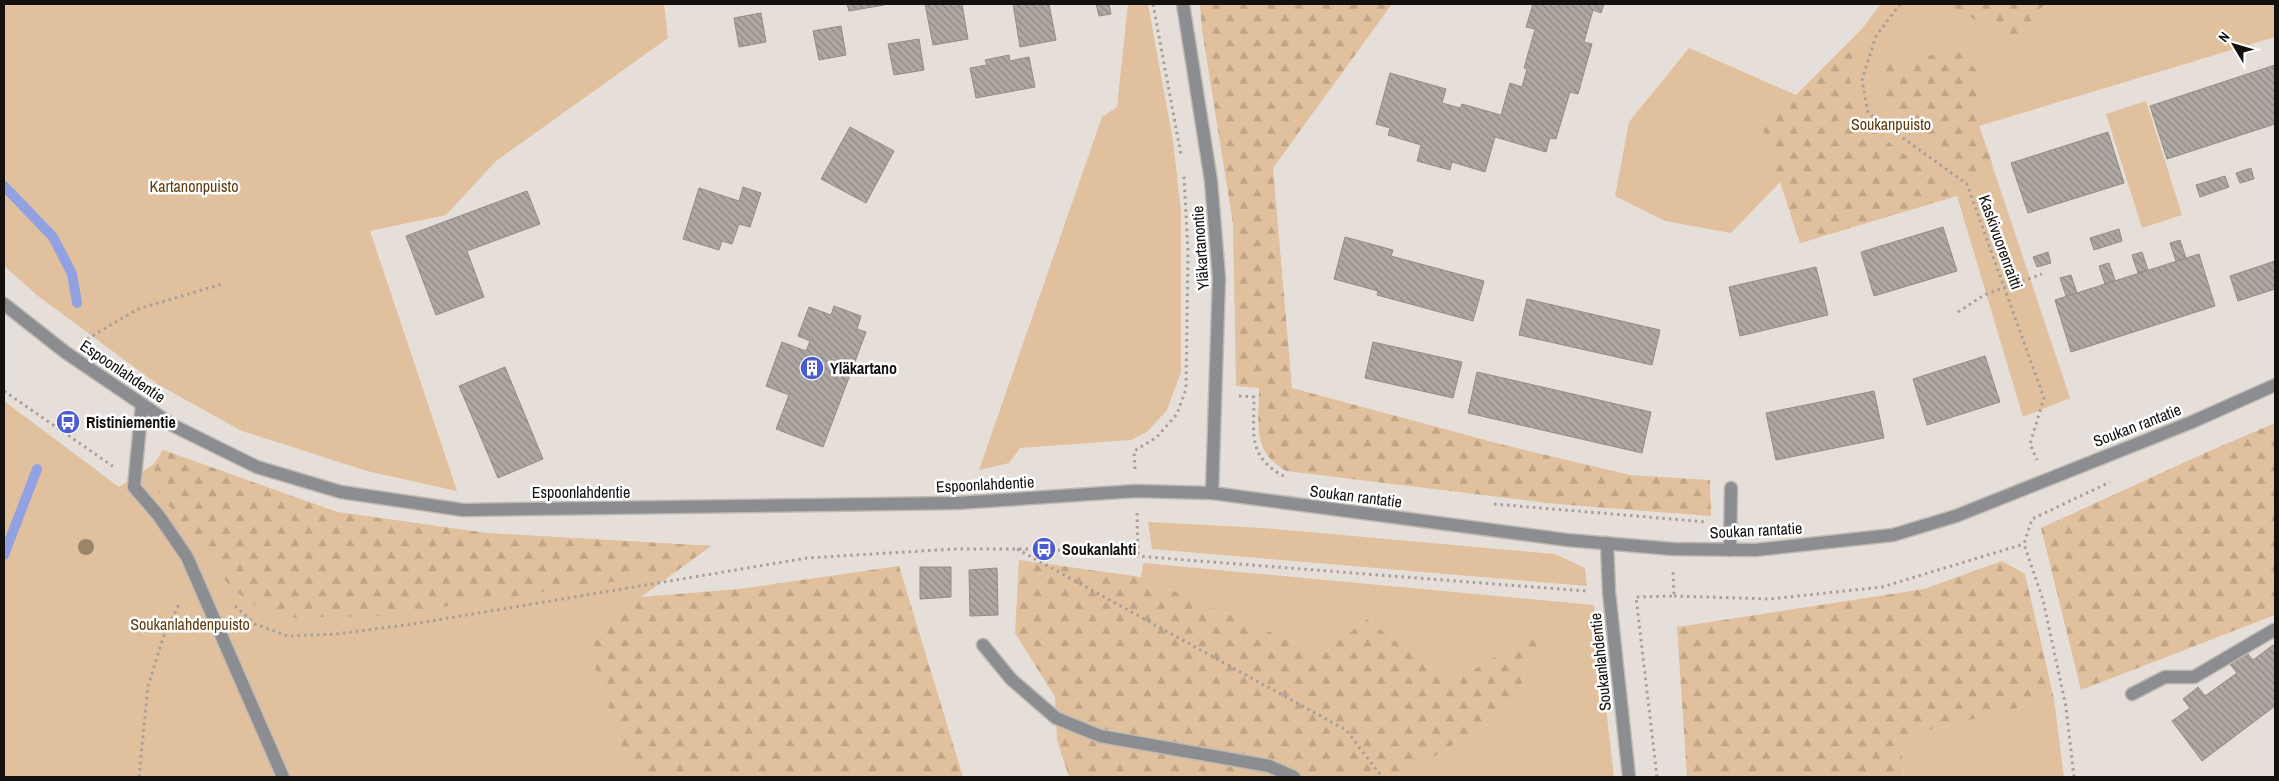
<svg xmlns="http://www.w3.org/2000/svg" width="2279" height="781" viewBox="0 0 2279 781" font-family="'Archivo Narrow',sans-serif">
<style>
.green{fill:#e1c09d}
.forest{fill:url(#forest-firs)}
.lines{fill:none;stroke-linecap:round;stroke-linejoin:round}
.stream{stroke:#92a1e2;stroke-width:10}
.building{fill:url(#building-back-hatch);stroke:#938d87}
.minor-casing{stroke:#c0bab4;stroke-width:15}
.path{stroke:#a6a09b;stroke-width:3;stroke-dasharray:2.5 4;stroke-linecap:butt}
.minor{stroke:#8c8d90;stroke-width:12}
.tree{fill:#9b8569}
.labels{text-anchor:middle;stroke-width:5;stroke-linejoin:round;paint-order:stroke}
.park-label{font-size:16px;fill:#5e3c0e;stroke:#fff}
.street-label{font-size:16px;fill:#13100e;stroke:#fff}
.poi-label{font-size:16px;font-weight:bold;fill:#13100e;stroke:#fff;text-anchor:start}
</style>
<defs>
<pattern id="forest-firs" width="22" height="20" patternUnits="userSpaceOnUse" patternTransform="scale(1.25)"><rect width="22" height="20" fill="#e1c09d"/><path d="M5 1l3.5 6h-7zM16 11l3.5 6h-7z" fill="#c0a486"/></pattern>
<pattern id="building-back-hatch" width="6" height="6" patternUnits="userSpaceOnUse" patternTransform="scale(1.25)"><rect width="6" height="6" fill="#afa8a2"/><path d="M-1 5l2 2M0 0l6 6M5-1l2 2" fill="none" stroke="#8d8782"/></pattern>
</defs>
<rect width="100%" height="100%" fill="#e6dfd9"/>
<g class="green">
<path d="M 4,4 L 664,4 L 668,38 L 496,161 L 446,215 L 370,231 L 457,491 L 367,471 L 242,431 L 157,384 L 38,296 L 4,266 Z"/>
<path d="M 1128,4 L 1148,4 L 1173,141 L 1181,210 L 1181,372 L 1167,410 L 1147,432 L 1131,440 L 1020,448 L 1009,463 L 979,470 L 1102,117 L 1117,107 Z"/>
<path d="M 1881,4 L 2275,4 L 2275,37 L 1979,126 L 2070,398 L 2023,417 L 1957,196 L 1800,243 L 1780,182 L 1731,233 L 1665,221 L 1615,196 L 1629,122 L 1689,48 L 1796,95 L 1861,30 Z"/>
<path d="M 2146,101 L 2182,215 L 2142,228 L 2106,114 Z"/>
<path d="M 4,401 L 119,487 L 154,464 L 163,450 L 337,512 L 486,533 L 711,546 L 585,638 L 632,777 L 4,777 Z"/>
<path d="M 1148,522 L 1263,528 L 1555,554 L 1585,568 L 1587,586 L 1152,549 Z"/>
<path d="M 1143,563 L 1594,605 L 1614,777 L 1406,777 L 1422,764 L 1512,709 L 1544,626 L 1451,684 L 1367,619 L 1322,654 L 1141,577 Z"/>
<path d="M 2054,699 L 2064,777 L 1904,777 L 1900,737 Z"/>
</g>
<g class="forest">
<path d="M 1200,4 L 1392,4 L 1273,168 L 1292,388 L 1504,445 L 1630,475 L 1710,480 L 1711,516 L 1556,504 L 1286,471 C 1251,451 1259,423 1259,388 L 1236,386 L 1233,224 L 1202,30 Z"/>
<path d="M 1945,4 L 2044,4 L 2019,42 Z"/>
<path d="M 1861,30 L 1848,73 L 1860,120 L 1957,195 L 1800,243 L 1763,129 Z"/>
<path d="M 1957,50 L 1982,76 L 1979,126 L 1992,162 L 1968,177 L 1918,138 L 1879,96 L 1885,65 Z"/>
<path d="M 2275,423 L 2275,615 L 2081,690 L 2041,528 L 2207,452 Z"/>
<path d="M 163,450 L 337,512 L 486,533 L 711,546 L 675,572 L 383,616 L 273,618 L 231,588 L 157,490 L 154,464 Z"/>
<path d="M 1019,560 L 1141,577 L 1322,654 L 1367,619 L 1451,684 L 1545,625 L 1512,709 L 1422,764 L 1406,777 L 1069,777 L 1057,740 L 1055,697 L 1015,633 Z"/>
<path d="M 2002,561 L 2025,574 L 2054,699 L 1900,737 L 1904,777 L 1687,777 L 1677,627 L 1924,589 Z"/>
<path d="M 899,566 L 963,777 L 632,777 L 585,638 L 641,597 L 739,589 Z"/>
</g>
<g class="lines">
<g class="stream">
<path d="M 4,186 L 53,237 L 72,274 L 77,303"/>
<path d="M 4,555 L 37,469"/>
</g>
</g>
<g class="building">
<path d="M 847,4 L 884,4 L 884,5 L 849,11 Z"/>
<path d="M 925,4 L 962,4 L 968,39 L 933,45 Z"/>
<path d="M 1013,4 L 1049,4 L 1056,40 L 1020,47 Z"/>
<path d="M 1096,4 L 1109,4 L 1111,14 L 1099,16 Z"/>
<path d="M 1533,4 L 1604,4 L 1601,13 L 1593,10 L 1584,42 L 1592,44 L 1578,94 L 1570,92 L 1556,139 L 1550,138 L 1546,152 L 1495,137 L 1485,172 L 1452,162 L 1450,170 L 1417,161 L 1421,145 L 1388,135 L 1390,128 L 1376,124 L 1390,73 L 1446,89 L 1442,103 L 1460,108 L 1462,104 L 1501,115 L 1510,83 L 1522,87 L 1527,69 L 1524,68 L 1535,29 L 1526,27 Z"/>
<path d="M 761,13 L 766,42 L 739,47 L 734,18 Z"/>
<path d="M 841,26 L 846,55 L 819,60 L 813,31 Z"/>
<path d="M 919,39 L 924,70 L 894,75 L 888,44 Z"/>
<path d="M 1009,55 L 1010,61 L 1029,57 L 1035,87 L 976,98 L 970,68 L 987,65 L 985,60 Z"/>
<path d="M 2275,65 L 2275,124 L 2167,159 L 2150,106 Z"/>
<path d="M 850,127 L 894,151 L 866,203 L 821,179 Z"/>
<path d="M 2108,132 L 2124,183 L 2028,213 L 2011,163 Z"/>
<path d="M 2251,168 L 2254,179 L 2240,183 L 2236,173 Z"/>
<path d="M 2225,176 L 2229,187 L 2200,197 L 2196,185 Z"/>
<path d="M 743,187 L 761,193 L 750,227 L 739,224 L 732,244 L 722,241 L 719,250 L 683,239 L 699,188 L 739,201 Z"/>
<path d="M 527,191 L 540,224 L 467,251 L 484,297 L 436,315 L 406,236 Z"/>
<path d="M 1943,227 L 1957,271 L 1874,296 L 1861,252 Z"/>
<path d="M 2119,229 L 2122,241 L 2094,250 L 2090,238 Z"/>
<path d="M 1345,237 L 1393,250 L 1391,256 L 1484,281 L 1473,321 L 1377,295 L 1378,291 L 1334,279 Z"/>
<path d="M 2180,240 L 2186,258 L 2176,261 L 2170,243 Z"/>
<path d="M 2048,252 L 2051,263 L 2037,267 L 2033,257 Z"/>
<path d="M 2142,252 L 2148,270 L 2138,273 L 2132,255 Z"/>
<path d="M 2199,254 L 2215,306 L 2071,352 L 2055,300 Z"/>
<path d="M 2275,261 L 2275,289 L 2238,301 L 2230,276 Z"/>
<path d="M 2109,263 L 2115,280 L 2105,284 L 2099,266 Z"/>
<path d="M 1816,267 L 1828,315 L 1740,336 L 1729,287 Z"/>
<path d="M 2071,275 L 2077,293 L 2066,296 L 2060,278 Z"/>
<path d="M 1527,299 L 1660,330 L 1652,365 L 1519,335 Z"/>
<path d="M 834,306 L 861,316 L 857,329 L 866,332 L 823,447 L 776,429 L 789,395 L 766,386 L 782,342 L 806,351 L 810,341 L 798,336 L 809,307 L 831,315 Z"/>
<path d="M 1373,342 L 1462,362 L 1453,398 L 1365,378 Z"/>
<path d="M 1985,356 L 2000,402 L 1927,425 L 1913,379 Z"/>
<path d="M 505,367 L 543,459 L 498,478 L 459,386 Z"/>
<path d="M 1477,372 L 1651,412 L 1642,453 L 1468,413 Z"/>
<path d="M 1874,391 L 1884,438 L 1776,460 L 1766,413 Z"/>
<path d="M 920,567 L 951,567 L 951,597 L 920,599 Z"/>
<path d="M 997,568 L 998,615 L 970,616 L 969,570 Z"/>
<path d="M 2273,645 L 2275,648 L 2275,706 L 2202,761 L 2172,721 L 2190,708 L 2183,699 L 2198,687 L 2205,696 L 2237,673 L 2230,664 L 2246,652 L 2253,660 Z"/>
</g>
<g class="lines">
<g class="minor-casing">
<g id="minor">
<path d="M 1183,4 L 1211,181 L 1219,278 L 1212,493"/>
<path d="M 4,304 L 65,352 L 174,426 L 257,467 L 341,492 L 463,510 L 957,503 L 1136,491 L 1212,493 L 1567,540 L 1673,549 L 1755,550 L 1893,535 L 1956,516 L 2192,422 L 2275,385"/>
<path d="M 142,404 L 134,487 L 159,516 L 187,557 L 283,777"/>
<path d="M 1607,543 L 1609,592 L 1629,777"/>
<path d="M 1730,550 L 1731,488"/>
<path d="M 983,645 L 1011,679 L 1056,718 L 1100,736 L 1269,766 L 1294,777"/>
<path d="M 2132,694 L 2165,677 L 2194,677 L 2274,630"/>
</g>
</g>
<g class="path">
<path d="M 1153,4 L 1181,155"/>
<path d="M 1900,4 L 1876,36 L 1862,80 L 1868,113 L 1967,184 L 2044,398 L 2030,444 L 2037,460"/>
<path d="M 1958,312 L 1984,295 L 2042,274"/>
<path d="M 87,339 L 138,309 L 222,284"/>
<path d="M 4,391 L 114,467"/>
<path d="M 1239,396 L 1254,397 C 1254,437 1247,457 1287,478"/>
<path d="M 1135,469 L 1134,451 L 1157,437 L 1177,414 L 1186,389 L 1188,252 L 1184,176"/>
<path d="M 1494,504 L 1707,522"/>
<path d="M 1137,513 L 1138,557"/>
<path d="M 1017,549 L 1346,730 L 1382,777"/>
<path d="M 1674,596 L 1770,599 L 1882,587 L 2024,544"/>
<path d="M 235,606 L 255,624 L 288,636 L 336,634 L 413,624 L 807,558 L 954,549 L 1044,549 L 1586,591"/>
<path d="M 139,777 L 148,686 L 164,635 L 180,602"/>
<path d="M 1657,777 L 1636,597 L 1674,596 L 1673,571"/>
<path d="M 2074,777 L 2066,707 L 2043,600 L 2024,544 L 2032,519 L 2110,482"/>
</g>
<use href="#minor" class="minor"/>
</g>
<circle class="tree" cx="86" cy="547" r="8"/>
<defs>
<g id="building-disc" transform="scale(1.25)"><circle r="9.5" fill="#4d5bd0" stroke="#fff"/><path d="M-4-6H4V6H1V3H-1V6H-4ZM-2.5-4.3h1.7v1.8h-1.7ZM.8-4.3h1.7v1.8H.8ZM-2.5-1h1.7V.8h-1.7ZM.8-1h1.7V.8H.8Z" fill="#fff"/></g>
<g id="bus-disc" transform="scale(1.25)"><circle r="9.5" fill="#4d5bd0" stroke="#fff"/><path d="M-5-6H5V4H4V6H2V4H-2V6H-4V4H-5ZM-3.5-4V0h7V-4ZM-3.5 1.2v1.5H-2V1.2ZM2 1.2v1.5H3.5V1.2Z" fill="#fff"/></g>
</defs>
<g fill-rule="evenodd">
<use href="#building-disc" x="812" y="368"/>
<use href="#bus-disc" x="68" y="422"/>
<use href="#bus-disc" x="1044" y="549"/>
</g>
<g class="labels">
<g class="park-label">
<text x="1891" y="130">Soukanpuisto</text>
<text x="194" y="192">Kartanonpuisto</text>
<text x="190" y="630">Soukanlahdenpuisto</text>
</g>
<g class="street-label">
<text transform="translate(2001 242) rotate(70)" y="6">Kaskivuorenraitti</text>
<text transform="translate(1200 248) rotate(-94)" y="6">Yläkartanontie</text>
<text transform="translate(123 371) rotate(34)" y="6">Espoonlahdentie</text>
<text transform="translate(2137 425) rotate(-21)" y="6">Soukan rantatie</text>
<text transform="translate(985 484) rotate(-3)" y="6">Espoonlahdentie</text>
<text x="581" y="498">Espoonlahdentie</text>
<text transform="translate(1356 496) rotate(7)" y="6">Soukan rantatie</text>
<text transform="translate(1756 530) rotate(-3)" y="6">Soukan rantatie</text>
<text transform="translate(1600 662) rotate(-96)" y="6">Soukanlahdentie</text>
</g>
<g class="poi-label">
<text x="830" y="374">Yläkartano</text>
<text x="86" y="428">Ristiniementie</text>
<text x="1062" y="555">Soukanlahti</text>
</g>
</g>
<rect width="2279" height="781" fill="none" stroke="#13100e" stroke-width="10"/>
<g transform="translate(2234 45) rotate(308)" stroke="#ffffff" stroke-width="4" paint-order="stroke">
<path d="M0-4L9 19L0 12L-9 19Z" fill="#13100e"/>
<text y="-8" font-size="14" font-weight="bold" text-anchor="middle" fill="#13100e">N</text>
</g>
</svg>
